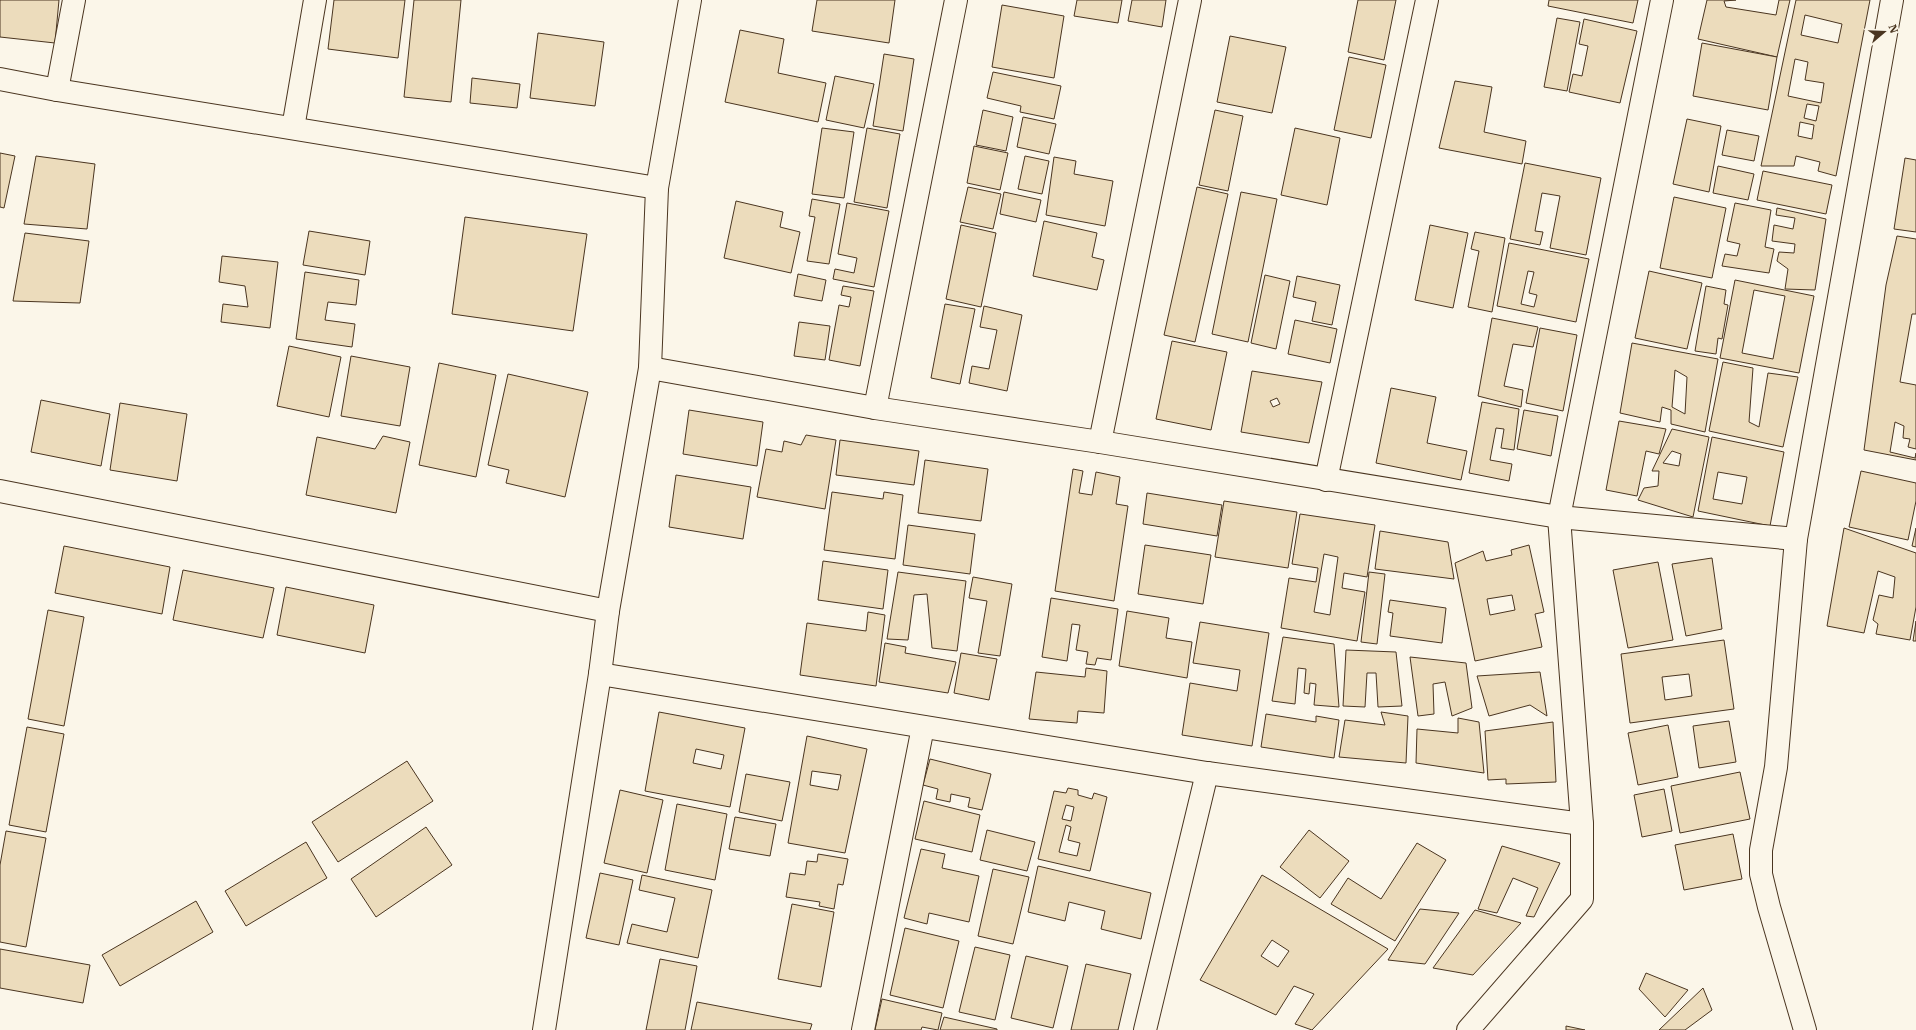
<svg xmlns="http://www.w3.org/2000/svg" width="1916" height="1030" viewBox="0 0 1916 1030" font-family="'IBM Plex Serif',serif">
<style>
.building{fill:#ecdcbc;stroke:#4a3520;fill-rule:evenodd}
.lines{fill:none;stroke-linecap:round;stroke-linejoin:round}
.minor-casing{stroke:#4a3520;stroke-width:24}
.minor{stroke:#fbf6e9;stroke-width:22}
</style>
<rect width="100%" height="100%" fill="#fbf6e9"/>
<g class="building">
<path d="M 0,0 L 59,0 L 55,43 L 0,37 Z"/>
<path d="M 334,0 L 405,0 L 398,58 L 328,49 Z"/>
<path d="M 414,0 L 461,0 L 451,102 L 404,97 Z"/>
<path d="M 817,0 L 895,0 L 889,43 L 812,31 Z"/>
<path d="M 1077,0 L 1122,0 L 1118,23 L 1074,16 Z"/>
<path d="M 1132,0 L 1166,0 L 1162,27 L 1128,21 Z"/>
<path d="M 1358,0 L 1396,0 L 1384,60 L 1348,52 Z"/>
<path d="M 1549,0 L 1638,0 L 1633,23 L 1548,6 Z"/>
<path d="M 1707,0 L 1736,0 L 1724,1 L 1726,7 L 1776,15 L 1779,0 L 1790,0 L 1777,57 L 1698,39 Z"/>
<path d="M 1796,0 L 1870,0 L 1836,176 L 1818,171 L 1820,162 L 1796,156 L 1794,166 L 1761,166 ZM 1805,15 L 1842,24 L 1838,43 L 1801,35 ZM 1795,59 L 1808,62 L 1805,80 L 1824,83 L 1821,103 L 1788,96 ZM 1807,104 L 1819,106 L 1816,121 L 1804,118 ZM 1800,122 L 1814,125 L 1812,139 L 1798,136 Z"/>
<path d="M 1002,5 L 1064,16 L 1054,78 L 992,67 Z"/>
<path d="M 1557,18 L 1580,22 L 1567,91 L 1544,87 Z"/>
<path d="M 1584,19 L 1637,31 L 1620,103 L 1569,92 L 1573,74 L 1582,76 L 1588,46 L 1579,44 Z"/>
<path d="M 740,30 L 784,39 L 778,73 L 826,83 L 818,122 L 725,102 Z"/>
<path d="M 538,33 L 604,42 L 595,106 L 530,98 Z"/>
<path d="M 1230,36 L 1286,47 L 1272,113 L 1217,102 Z"/>
<path d="M 1702,43 L 1777,57 L 1768,110 L 1693,96 Z"/>
<path d="M 884,54 L 914,59 L 903,131 L 873,126 Z"/>
<path d="M 1349,57 L 1386,65 L 1371,138 L 1334,130 Z"/>
<path d="M 993,72 L 1061,86 L 1054,119 L 1020,112 L 1021,106 L 987,98 Z"/>
<path d="M 835,76 L 874,84 L 864,128 L 826,120 Z"/>
<path d="M 472,78 L 520,84 L 517,108 L 470,103 Z"/>
<path d="M 1455,81 L 1492,87 L 1484,132 L 1526,141 L 1522,164 L 1439,148 Z"/>
<path d="M 983,110 L 1013,117 L 1006,151 L 976,145 Z"/>
<path d="M 1215,110 L 1243,116 L 1228,191 L 1199,185 Z"/>
<path d="M 1023,117 L 1056,124 L 1049,154 L 1017,147 Z"/>
<path d="M 1687,119 L 1721,126 L 1709,192 L 1673,184 Z"/>
<path d="M 822,128 L 854,132 L 844,198 L 812,194 Z"/>
<path d="M 867,128 L 900,134 L 887,208 L 854,202 Z"/>
<path d="M 1295,128 L 1340,138 L 1327,205 L 1281,195 Z"/>
<path d="M 1727,130 L 1759,136 L 1754,161 L 1722,155 Z"/>
<path d="M 974,146 L 1008,153 L 1000,190 L 967,183 Z"/>
<path d="M 0,153 L 15,156 L 4,208 L 0,207 Z"/>
<path d="M 36,156 L 95,164 L 87,229 L 24,224 Z"/>
<path d="M 1025,156 L 1049,161 L 1042,194 L 1018,189 Z"/>
<path d="M 1054,157 L 1076,161 L 1074,174 L 1113,181 L 1105,226 L 1046,215 Z"/>
<path d="M 1905,158 L 1916,160 L 1916,232 L 1894,229 Z"/>
<path d="M 1525,163 L 1601,178 L 1586,255 L 1550,248 L 1560,196 L 1542,193 L 1535,231 L 1543,232 L 1540,245 L 1510,239 Z"/>
<path d="M 1718,166 L 1754,174 L 1748,200 L 1713,193 Z"/>
<path d="M 1763,171 L 1832,185 L 1826,214 L 1757,200 Z"/>
<path d="M 968,187 L 1001,194 L 993,229 L 960,222 Z"/>
<path d="M 1197,187 L 1228,194 L 1195,342 L 1164,335 Z"/>
<path d="M 1004,192 L 1041,200 L 1036,222 L 1000,214 Z"/>
<path d="M 1241,192 L 1277,199 L 1248,342 L 1212,334 Z"/>
<path d="M 1674,197 L 1726,208 L 1712,278 L 1660,268 Z"/>
<path d="M 812,199 L 840,204 L 829,264 L 807,261 L 815,217 L 809,216 Z"/>
<path d="M 736,201 L 783,212 L 780,227 L 800,232 L 791,273 L 724,258 Z"/>
<path d="M 847,203 L 889,211 L 874,287 L 833,279 L 835,269 L 854,273 L 857,258 L 838,254 Z"/>
<path d="M 1735,203 L 1771,210 L 1765,247 L 1774,249 L 1769,273 L 1722,266 L 1725,254 L 1737,256 L 1740,244 L 1727,241 Z"/>
<path d="M 1777,208 L 1826,219 L 1815,290 L 1785,289 L 1788,269 L 1777,261 L 1779,252 L 1794,253 L 1795,244 L 1772,241 L 1774,225 L 1793,229 L 1795,218 L 1776,215 Z"/>
<path d="M 465,217 L 587,234 L 573,331 L 452,314 Z"/>
<path d="M 1044,221 L 1097,233 L 1092,257 L 1104,260 L 1097,290 L 1033,276 Z"/>
<path d="M 961,225 L 996,233 L 981,307 L 946,299 Z"/>
<path d="M 1430,225 L 1468,233 L 1453,308 L 1415,300 Z"/>
<path d="M 309,231 L 370,241 L 365,275 L 303,265 Z"/>
<path d="M 1475,232 L 1505,238 L 1492,312 L 1468,307 L 1479,251 L 1471,249 Z"/>
<path d="M 25,233 L 89,241 L 80,303 L 13,301 Z"/>
<path d="M 1897,236 L 1916,239 L 1916,314 L 1912,314 L 1900,382 L 1916,385 L 1916,449 L 1908,447 L 1910,439 L 1903,438 L 1904,426 L 1895,422 L 1890,452 L 1915,458 L 1916,453 L 1916,460 L 1864,450 L 1886,285 Z"/>
<path d="M 1509,243 L 1589,259 L 1576,322 L 1497,306 ZM 1528,271 L 1534,272 L 1529,293 L 1537,295 L 1534,307 L 1521,304 Z"/>
<path d="M 222,256 L 278,262 L 270,328 L 221,322 L 223,304 L 248,307 L 245,286 L 219,282 Z"/>
<path d="M 1649,271 L 1702,283 L 1687,349 L 1635,338 Z"/>
<path d="M 305,272 L 359,280 L 356,305 L 328,302 L 325,320 L 355,324 L 352,347 L 296,339 Z"/>
<path d="M 798,274 L 826,280 L 822,301 L 794,296 Z"/>
<path d="M 1265,275 L 1290,281 L 1276,349 L 1251,343 Z"/>
<path d="M 1297,276 L 1340,285 L 1332,325 L 1312,321 L 1316,302 L 1293,297 Z"/>
<path d="M 1735,280 L 1814,296 L 1799,373 L 1720,358 ZM 1754,290 L 1785,296 L 1773,359 L 1742,353 Z"/>
<path d="M 843,286 L 874,291 L 860,366 L 829,360 L 839,305 L 849,307 L 851,297 L 841,295 Z"/>
<path d="M 1706,286 L 1726,290 L 1724,304 L 1728,305 L 1722,339 L 1718,338 L 1716,354 L 1695,351 Z"/>
<path d="M 945,304 L 975,309 L 960,384 L 931,378 Z"/>
<path d="M 984,306 L 1022,315 L 1007,391 L 969,383 L 972,366 L 989,369 L 997,330 L 980,327 Z"/>
<path d="M 1492,318 L 1538,327 L 1533,347 L 1513,344 L 1504,386 L 1523,390 L 1521,407 L 1478,396 Z"/>
<path d="M 1295,320 L 1337,329 L 1330,363 L 1288,354 Z"/>
<path d="M 799,322 L 830,326 L 825,360 L 794,356 Z"/>
<path d="M 1540,328 L 1577,335 L 1563,411 L 1526,403 Z"/>
<path d="M 1172,341 L 1227,352 L 1211,430 L 1156,419 Z"/>
<path d="M 1632,343 L 1718,359 L 1705,432 L 1671,424 L 1671,410 L 1662,407 L 1660,422 L 1620,413 ZM 1675,370 L 1687,377 L 1685,414 L 1672,407 Z"/>
<path d="M 289,346 L 341,357 L 329,417 L 277,406 Z"/>
<path d="M 351,356 L 410,367 L 400,426 L 341,416 Z"/>
<path d="M 1723,362 L 1753,368 L 1749,422 L 1759,427 L 1768,373 L 1798,377 L 1783,447 L 1709,431 Z"/>
<path d="M 439,363 L 496,375 L 476,477 L 419,465 Z"/>
<path d="M 1252,371 L 1322,382 L 1309,443 L 1241,432 ZM 1277,398 L 1280,404 L 1273,407 L 1270,401 Z"/>
<path d="M 508,374 L 588,392 L 565,497 L 506,483 L 509,470 L 488,465 Z"/>
<path d="M 1391,388 L 1436,397 L 1427,443 L 1467,451 L 1461,480 L 1376,463 Z"/>
<path d="M 41,400 L 110,414 L 101,466 L 31,452 Z"/>
<path d="M 1482,402 L 1519,409 L 1514,450 L 1501,448 L 1504,429 L 1496,428 L 1490,460 L 1512,464 L 1509,481 L 1469,473 Z"/>
<path d="M 120,403 L 187,414 L 177,481 L 110,470 Z"/>
<path d="M 689,410 L 763,422 L 757,466 L 683,454 Z"/>
<path d="M 1524,410 L 1558,416 L 1551,456 L 1517,449 Z"/>
<path d="M 1619,421 L 1666,429 L 1659,454 L 1646,451 L 1637,496 L 1606,490 Z"/>
<path d="M 1672,429 L 1709,437 L 1693,517 L 1638,500 L 1644,488 L 1658,486 L 1659,471 L 1652,471 ZM 1672,451 L 1681,454 L 1679,466 L 1663,463 Z"/>
<path d="M 806,435 L 836,440 L 825,509 L 757,497 L 766,449 L 782,452 L 784,441 L 801,445 Z"/>
<path d="M 383,436 L 410,442 L 396,513 L 306,495 L 317,437 L 375,449 Z"/>
<path d="M 1712,437 L 1784,452 L 1770,526 L 1698,511 ZM 1718,472 L 1747,477 L 1742,504 L 1713,499 Z"/>
<path d="M 840,440 L 919,451 L 914,485 L 836,475 Z"/>
<path d="M 925,460 L 988,469 L 981,521 L 918,513 Z"/>
<path d="M 1073,469 L 1083,471 L 1079,493 L 1092,495 L 1096,472 L 1120,477 L 1116,504 L 1128,506 L 1114,601 L 1055,591 Z"/>
<path d="M 1861,471 L 1916,483 L 1916,501 L 1908,540 L 1849,527 Z"/>
<path d="M 676,475 L 751,487 L 743,539 L 669,527 Z"/>
<path d="M 832,492 L 883,499 L 884,492 L 903,495 L 895,559 L 824,550 Z"/>
<path d="M 1147,493 L 1222,505 L 1217,536 L 1143,524 Z"/>
<path d="M 1224,501 L 1297,512 L 1288,568 L 1215,557 Z"/>
<path d="M 1300,514 L 1375,525 L 1367,577 L 1344,573 L 1342,588 L 1365,592 L 1357,641 L 1281,628 L 1289,578 L 1316,582 L 1318,568 L 1292,564 ZM 1324,554 L 1338,557 L 1330,615 L 1314,612 Z"/>
<path d="M 908,525 L 975,534 L 970,574 L 903,565 Z"/>
<path d="M 1844,528 L 1916,553 L 1916,607 L 1910,640 L 1876,634 L 1878,624 L 1873,620 L 1879,595 L 1893,598 L 1895,577 L 1878,571 L 1864,633 L 1827,626 Z"/>
<path d="M 1916,528 L 1916,547 L 1912,546 Z"/>
<path d="M 1380,531 L 1448,542 L 1454,579 L 1375,569 Z"/>
<path d="M 1145,545 L 1211,555 L 1203,604 L 1138,594 Z"/>
<path d="M 1529,545 L 1544,612 L 1535,614 L 1542,647 L 1475,661 L 1455,563 L 1483,551 L 1486,561 L 1512,555 L 1511,550 ZM 1512,595 L 1515,610 L 1490,615 L 1487,599 Z"/>
<path d="M 64,546 L 170,567 L 162,614 L 55,593 Z"/>
<path d="M 1712,558 L 1722,629 L 1686,636 L 1672,564 Z"/>
<path d="M 823,561 L 888,570 L 883,609 L 818,600 Z"/>
<path d="M 1658,562 L 1673,640 L 1628,648 L 1613,570 Z"/>
<path d="M 183,570 L 274,588 L 263,638 L 173,620 Z"/>
<path d="M 898,572 L 966,581 L 957,651 L 932,648 L 927,594 L 914,595 L 908,640 L 887,639 Z"/>
<path d="M 1369,572 L 1385,574 L 1377,644 L 1361,642 Z"/>
<path d="M 973,577 L 1012,584 L 1000,656 L 978,653 L 987,601 L 969,598 Z"/>
<path d="M 286,587 L 374,605 L 365,653 L 277,635 Z"/>
<path d="M 1051,598 L 1118,609 L 1111,660 L 1097,658 L 1095,665 L 1086,664 L 1088,652 L 1076,650 L 1080,625 L 1072,624 L 1067,661 L 1042,657 Z"/>
<path d="M 1390,600 L 1446,608 L 1442,643 L 1390,636 L 1393,613 L 1388,612 Z"/>
<path d="M 48,610 L 84,617 L 64,726 L 28,719 Z"/>
<path d="M 1127,611 L 1169,618 L 1166,638 L 1192,642 L 1187,678 L 1119,666 Z"/>
<path d="M 868,612 L 885,615 L 876,686 L 800,675 L 807,623 L 866,631 Z"/>
<path d="M 1916,621 L 1916,641 L 1913,641 Z"/>
<path d="M 1200,622 L 1269,633 L 1252,746 L 1182,735 L 1190,683 L 1237,691 L 1240,670 L 1193,663 Z"/>
<path d="M 1283,637 L 1334,644 L 1339,707 L 1314,705 L 1316,684 L 1310,683 L 1309,694 L 1304,693 L 1306,669 L 1298,668 L 1295,704 L 1272,701 Z"/>
<path d="M 1724,640 L 1734,709 L 1630,723 L 1621,654 ZM 1689,674 L 1692,696 L 1665,700 L 1662,677 Z"/>
<path d="M 885,643 L 906,647 L 905,653 L 956,662 L 948,693 L 879,682 Z"/>
<path d="M 1346,650 L 1396,652 L 1402,706 L 1378,707 L 1376,673 L 1367,673 L 1365,707 L 1343,706 Z"/>
<path d="M 961,653 L 997,659 L 989,700 L 954,693 Z"/>
<path d="M 1410,657 L 1466,663 L 1472,708 L 1452,716 L 1445,682 L 1433,684 L 1434,714 L 1418,716 Z"/>
<path d="M 1086,668 L 1107,671 L 1104,713 L 1078,711 L 1077,723 L 1029,719 L 1036,672 L 1085,677 Z"/>
<path d="M 1540,672 L 1547,716 L 1530,705 L 1489,716 L 1477,676 Z"/>
<path d="M 659,712 L 745,728 L 730,807 L 645,791 ZM 696,749 L 724,755 L 721,769 L 693,763 Z"/>
<path d="M 1381,712 L 1408,716 L 1406,763 L 1339,757 L 1345,720 L 1385,725 Z"/>
<path d="M 1266,714 L 1316,722 L 1316,716 L 1339,720 L 1334,758 L 1261,747 Z"/>
<path d="M 1458,718 L 1479,722 L 1484,773 L 1416,763 L 1417,729 L 1458,733 Z"/>
<path d="M 1729,721 L 1736,762 L 1699,768 L 1693,726 Z"/>
<path d="M 1553,722 L 1556,782 L 1506,784 L 1506,779 L 1488,780 L 1485,731 Z"/>
<path d="M 1668,725 L 1678,777 L 1638,785 L 1628,733 Z"/>
<path d="M 27,727 L 64,734 L 46,832 L 9,825 Z"/>
<path d="M 807,736 L 867,749 L 845,853 L 788,843 ZM 812,771 L 841,775 L 838,790 L 810,785 Z"/>
<path d="M 930,759 L 991,774 L 982,810 L 968,807 L 970,798 L 951,794 L 950,802 L 936,799 L 938,789 L 923,785 Z"/>
<path d="M 407,761 L 433,801 L 338,862 L 312,822 Z"/>
<path d="M 1740,772 L 1750,819 L 1680,833 L 1671,786 Z"/>
<path d="M 746,774 L 790,782 L 782,821 L 739,812 Z"/>
<path d="M 1068,788 L 1078,790 L 1078,795 L 1092,799 L 1094,793 L 1107,797 L 1090,871 L 1038,859 L 1054,791 L 1066,793 ZM 1066,805 L 1074,807 L 1071,821 L 1062,819 ZM 1066,825 L 1071,827 L 1068,840 L 1080,843 L 1077,856 L 1059,852 Z"/>
<path d="M 1664,789 L 1672,831 L 1642,837 L 1634,795 Z"/>
<path d="M 620,790 L 663,800 L 647,873 L 604,863 Z"/>
<path d="M 924,801 L 980,815 L 972,852 L 915,839 Z"/>
<path d="M 677,804 L 727,814 L 715,880 L 665,870 Z"/>
<path d="M 735,817 L 776,824 L 770,856 L 729,849 Z"/>
<path d="M 426,827 L 452,865 L 376,917 L 351,879 Z"/>
<path d="M 987,830 L 1035,842 L 1027,871 L 980,860 Z"/>
<path d="M 1309,830 L 1349,861 L 1320,898 L 1280,867 Z"/>
<path d="M 6,831 L 46,838 L 26,947 L 0,942 L 0,865 Z"/>
<path d="M 1733,834 L 1742,879 L 1684,890 L 1675,845 Z"/>
<path d="M 306,842 L 327,878 L 246,926 L 225,891 Z"/>
<path d="M 1417,843 L 1446,860 L 1395,941 L 1331,904 L 1348,878 L 1381,899 Z"/>
<path d="M 1502,846 L 1560,863 L 1534,917 L 1526,916 L 1538,888 L 1513,878 L 1497,913 L 1478,909 Z"/>
<path d="M 921,849 L 945,854 L 942,868 L 979,876 L 969,922 L 929,913 L 927,924 L 904,918 Z"/>
<path d="M 818,854 L 848,859 L 843,885 L 838,884 L 834,909 L 819,906 L 820,902 L 786,897 L 790,873 L 805,875 L 807,861 L 817,862 Z"/>
<path d="M 1038,866 L 1151,893 L 1141,939 L 1101,929 L 1105,911 L 1069,902 L 1065,921 L 1028,912 Z"/>
<path d="M 993,869 L 1029,877 L 1013,944 L 978,936 Z"/>
<path d="M 600,873 L 633,880 L 619,945 L 586,938 Z"/>
<path d="M 642,875 L 712,890 L 698,958 L 627,943 L 632,924 L 667,932 L 675,898 L 639,890 Z"/>
<path d="M 1262,875 L 1388,949 L 1312,1030 L 1295,1024 L 1314,994 L 1294,986 L 1276,1015 L 1200,980 ZM 1272,940 L 1289,951 L 1278,967 L 1261,956 Z"/>
<path d="M 196,901 L 213,932 L 120,986 L 102,955 Z"/>
<path d="M 792,904 L 834,912 L 821,987 L 778,979 Z"/>
<path d="M 1420,909 L 1459,913 L 1425,964 L 1388,960 Z"/>
<path d="M 1475,910 L 1521,923 L 1473,975 L 1433,968 Z"/>
<path d="M 905,928 L 959,941 L 943,1008 L 890,995 Z"/>
<path d="M 975,947 L 1010,955 L 995,1020 L 959,1012 Z"/>
<path d="M 0,949 L 90,965 L 83,1003 L 0,988 Z"/>
<path d="M 1026,956 L 1068,966 L 1053,1028 L 1011,1018 Z"/>
<path d="M 660,959 L 697,966 L 685,1030 L 646,1030 Z"/>
<path d="M 1086,964 L 1131,974 L 1118,1030 L 1071,1030 Z"/>
<path d="M 1646,973 L 1688,990 L 1665,1017 L 1639,989 Z"/>
<path d="M 1703,988 L 1712,1010 L 1685,1030 L 1659,1030 Z"/>
<path d="M 882,999 L 942,1013 L 938,1030 L 922,1027 L 921,1030 L 875,1030 Z"/>
<path d="M 697,1002 L 812,1024 L 810,1030 L 691,1030 Z"/>
<path d="M 944,1017 L 997,1029 L 997,1030 L 940,1030 Z"/>
<path d="M 1566,1026 L 1585,1030 L 1566,1030 Z"/>
</g>
<g class="lines">
<g class="minor-casing">
<g id="minor">
<path d="M 0,79 L 57,90 L 657,188"/>
<path d="M 57,90 L 74,0"/>
<path d="M 293,128 L 315,0"/>
<path d="M 650,368 L 875,408 L 1100,442 L 1559,517 L 1796,539"/>
<path d="M 875,408 L 956,0"/>
<path d="M 1100,442 L 1190,0"/>
<path d="M 1326,480 L 1427,0"/>
<path d="M 0,491 L 608,611"/>
<path d="M 600,674 L 1207,773 L 1582,824"/>
<path d="M 544,1030 L 600,674 L 608,611 L 650,368 L 657,188 L 690,0"/>
<path d="M 863,1030 L 923,727"/>
<path d="M 1145,1030 L 1207,773"/>
<path d="M 1468,1030 L 1582,899 L 1582,824 L 1559,517 L 1662,0"/>
<path d="M 1805,1030 L 1769,907 L 1761,874 L 1761,850 L 1776,767 L 1796,539 L 1892,0"/>
</g>
</g>
<use href="#minor" class="minor"/>
</g>
<g transform="translate(1884 32) rotate(71)" stroke="#fbf6e9" stroke-width="3" paint-order="stroke">
<path d="M0-3L7 15L0 10L-7 15Z" fill="#4a3520"/>
<text y="-6" font-size="11" font-weight="bold" text-anchor="middle" fill="#4a3520">N</text>
</g>
</svg>
